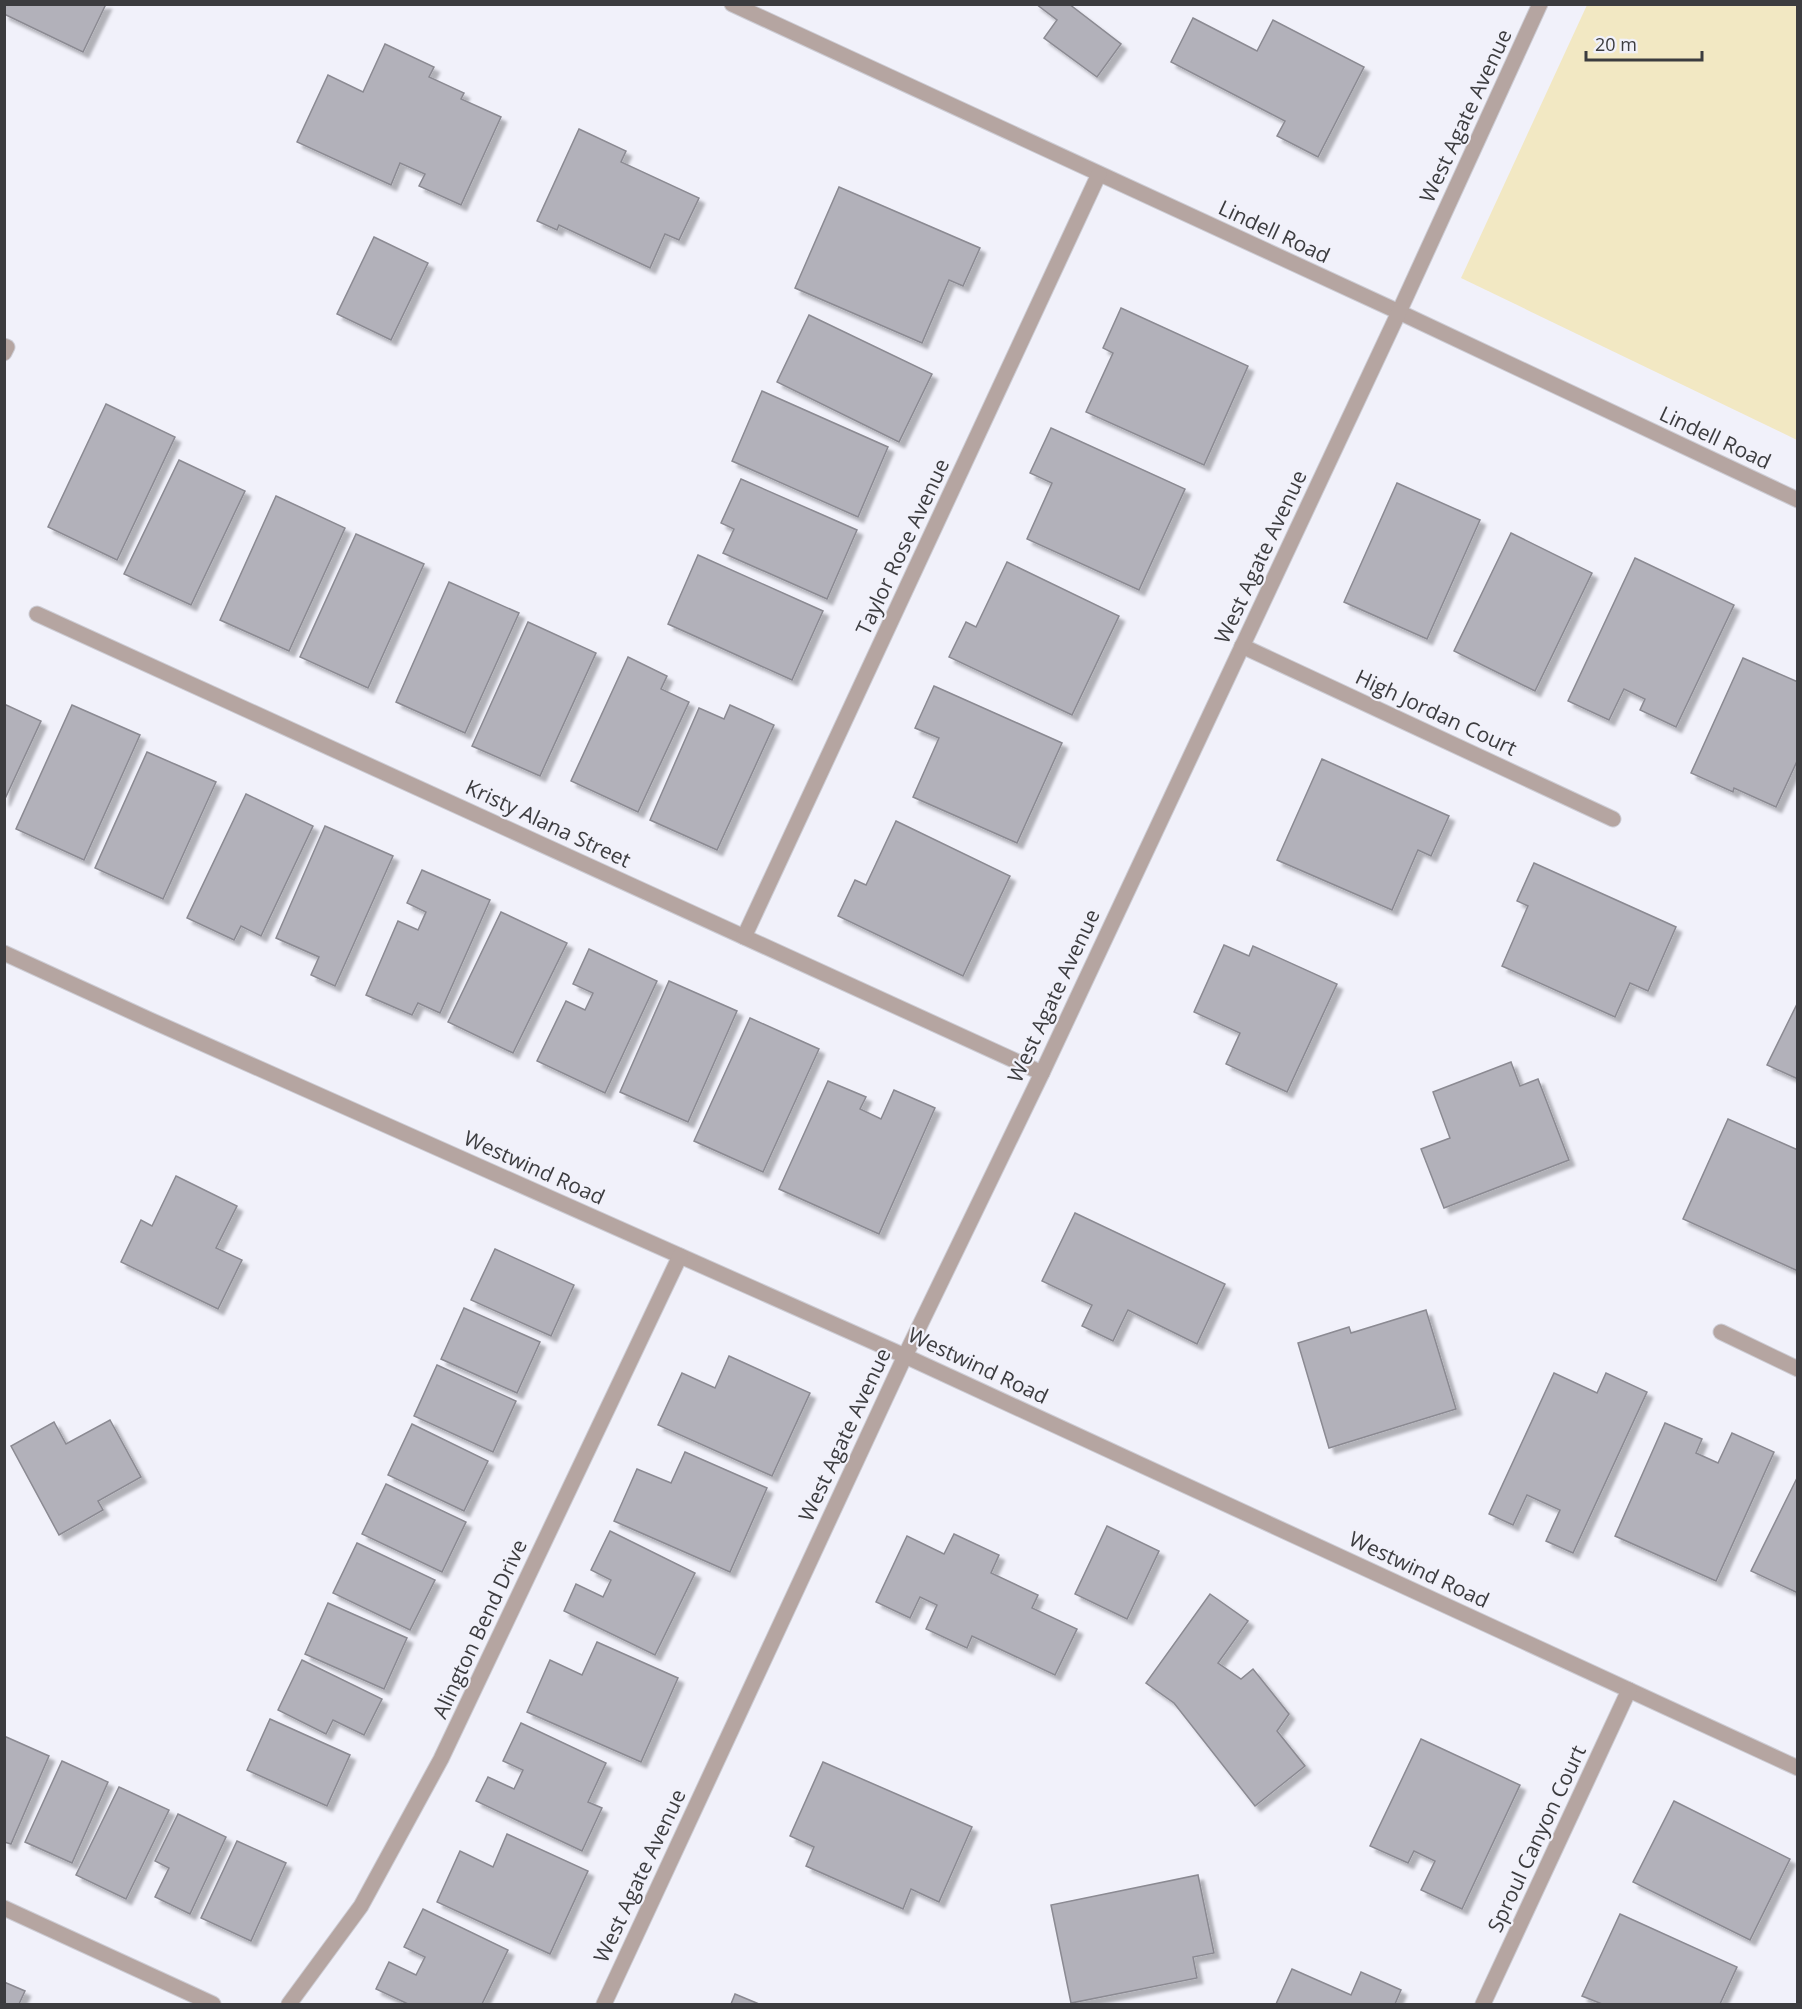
<svg xmlns="http://www.w3.org/2000/svg" width="1802" height="2009" viewBox="0 0 1802 2009" font-family="'Open Sans',sans-serif">
<style>
.sand{fill:#f2e8c3}
.building{fill:#b2b1ba;stroke:#8b8a92;stroke-width:1.5;filter:url(#shadow)}
.lines{fill:none;stroke-linecap:round;stroke-linejoin:round}
.minor-casing{stroke:#cdcdd5;stroke-width:17}
.minor{stroke:#b5a5a1;stroke-width:15}
.labels{text-anchor:middle;stroke-width:4.5;stroke-linejoin:round;paint-order:stroke}
.street-label{font-size:21px;fill:#3c3c3f;stroke:#f1f1fa}
</style>
<defs>
<filter id="shadow"><feDropShadow dx="5.5" dy="5.5" stdDeviation="1.5" flood-color="#0004"/></filter>
</defs>
<rect width="100%" height="100%" fill="#f1f1fa"/>
<path class="sand" d="M 1587,5 L 1797,5 L 1797,440 L 1461,278 Z"/>
<g class="building">
<path d="M 4,4 L 106,4 L 83,52 L 4,14 Z"/>
<path d="M 1036,4 L 1069,4 L 1121,44 L 1097,77 L 1044,38 L 1057,20 Z"/>
<path d="M 1193,18 L 1257,51 L 1273,20 L 1364,67 L 1318,157 L 1277,136 L 1285,121 L 1171,62 Z"/>
<path d="M 385,44 L 434,67 L 429,77 L 464,93 L 461,99 L 501,117 L 461,205 L 419,186 L 425,174 L 400,163 L 391,185 L 297,142 L 328,75 L 363,92 Z"/>
<path d="M 579,129 L 626,151 L 621,162 L 699,198 L 679,240 L 665,234 L 650,268 L 559,225 L 557,230 L 537,221 Z"/>
<path d="M 839,187 L 980,248 L 963,286 L 949,280 L 922,343 L 795,288 Z"/>
<path d="M 374,237 L 428,263 L 391,340 L 337,314 Z"/>
<path d="M 1121,308 L 1248,366 L 1204,465 L 1086,412 L 1113,353 L 1103,348 Z"/>
<path d="M 809,315 L 932,374 L 899,442 L 777,382 Z"/>
<path d="M 762,391 L 888,447 L 858,517 L 732,461 Z"/>
<path d="M 106,404 L 175,437 L 117,560 L 48,527 Z"/>
<path d="M 1051,428 L 1185,489 L 1139,590 L 1027,539 L 1052,483 L 1030,473 Z"/>
<path d="M 179,460 L 245,491 L 191,605 L 124,574 Z"/>
<path d="M 741,479 L 857,530 L 827,599 L 723,553 L 734,529 L 721,523 Z"/>
<path d="M 1397,483 L 1480,520 L 1427,639 L 1344,602 Z"/>
<path d="M 276,496 L 345,528 L 289,651 L 220,620 Z"/>
<path d="M 1511,533 L 1592,573 L 1535,691 L 1454,651 Z"/>
<path d="M 356,534 L 424,564 L 368,688 L 300,657 Z"/>
<path d="M 698,555 L 823,611 L 792,680 L 668,624 Z"/>
<path d="M 1635,558 L 1734,605 L 1676,727 L 1640,710 L 1645,699 L 1624,689 L 1609,720 L 1568,701 Z"/>
<path d="M 1007,562 L 1119,616 L 1072,715 L 949,657 L 966,622 L 976,627 Z"/>
<path d="M 449,582 L 519,613 L 465,733 L 396,702 Z"/>
<path d="M 528,622 L 596,653 L 540,776 L 472,746 Z"/>
<path d="M 628,657 L 667,676 L 661,689 L 689,702 L 638,812 L 571,781 Z"/>
<path d="M 1743,658 L 1798,682 L 1798,759 L 1776,807 L 1734,788 L 1733,792 L 1691,773 Z"/>
<path d="M 934,686 L 1062,743 L 1017,843 L 913,797 L 939,738 L 915,728 Z"/>
<path d="M 4,704 L 41,721 L 4,801 Z"/>
<path d="M 72,705 L 140,735 L 84,860 L 16,829 Z"/>
<path d="M 730,705 L 774,725 L 717,850 L 650,820 L 699,708 L 724,719 Z"/>
<path d="M 147,752 L 216,782 L 163,899 L 95,868 Z"/>
<path d="M 1322,759 L 1449,816 L 1431,856 L 1418,850 L 1392,910 L 1277,860 Z"/>
<path d="M 246,794 L 313,826 L 261,936 L 241,926 L 234,940 L 187,918 Z"/>
<path d="M 896,821 L 1010,876 L 963,976 L 838,916 L 855,880 L 866,885 Z"/>
<path d="M 325,826 L 393,856 L 335,986 L 311,975 L 319,957 L 276,938 Z"/>
<path d="M 1534,863 L 1676,927 L 1648,991 L 1630,983 L 1615,1017 L 1502,966 L 1528,906 L 1517,901 Z"/>
<path d="M 422,870 L 490,900 L 440,1013 L 418,1003 L 412,1015 L 366,995 L 398,921 L 418,930 L 426,912 L 407,903 Z"/>
<path d="M 501,912 L 567,943 L 513,1053 L 448,1022 Z"/>
<path d="M 1224,945 L 1249,956 L 1253,946 L 1337,984 L 1287,1092 L 1226,1064 L 1240,1033 L 1194,1012 Z"/>
<path d="M 589,949 L 657,981 L 605,1093 L 537,1061 L 566,1001 L 585,1010 L 593,993 L 573,984 Z"/>
<path d="M 669,981 L 737,1011 L 688,1122 L 620,1092 Z"/>
<path d="M 1798,1002 L 1798,1079 L 1767,1065 Z"/>
<path d="M 750,1018 L 819,1049 L 763,1172 L 694,1141 Z"/>
<path d="M 1511,1062 L 1520,1086 L 1538,1079 L 1569,1160 L 1444,1208 L 1421,1149 L 1450,1138 L 1433,1092 Z"/>
<path d="M 828,1081 L 866,1097 L 860,1109 L 881,1119 L 894,1090 L 935,1108 L 879,1234 L 779,1189 Z"/>
<path d="M 1728,1119 L 1798,1150 L 1798,1271 L 1683,1219 Z"/>
<path d="M 176,1176 L 237,1206 L 216,1248 L 242,1260 L 218,1309 L 121,1262 L 141,1220 L 152,1226 Z"/>
<path d="M 1075,1213 L 1225,1284 L 1197,1344 L 1128,1310 L 1113,1341 L 1082,1326 L 1092,1305 L 1042,1281 Z"/>
<path d="M 495,1249 L 574,1285 L 551,1336 L 471,1300 Z"/>
<path d="M 464,1308 L 540,1342 L 517,1393 L 441,1359 Z"/>
<path d="M 1426,1310 L 1456,1409 L 1329,1448 L 1298,1343 L 1349,1327 L 1351,1333 Z"/>
<path d="M 729,1356 L 810,1393 L 772,1476 L 658,1425 L 682,1373 L 715,1388 Z"/>
<path d="M 437,1365 L 516,1401 L 493,1452 L 414,1416 Z"/>
<path d="M 1554,1373 L 1597,1393 L 1606,1373 L 1647,1392 L 1573,1553 L 1546,1541 L 1560,1510 L 1527,1495 L 1513,1525 L 1489,1514 Z"/>
<path d="M 110,1420 L 141,1477 L 98,1501 L 103,1510 L 59,1535 L 11,1446 L 54,1422 L 66,1444 Z"/>
<path d="M 1665,1423 L 1702,1439 L 1696,1453 L 1718,1463 L 1732,1433 L 1774,1452 L 1716,1581 L 1615,1536 Z"/>
<path d="M 412,1424 L 488,1461 L 464,1511 L 388,1475 Z"/>
<path d="M 685,1452 L 767,1488 L 730,1572 L 614,1521 L 637,1469 L 671,1483 Z"/>
<path d="M 1798,1476 L 1798,1593 L 1751,1571 Z"/>
<path d="M 386,1484 L 466,1522 L 442,1572 L 362,1534 Z"/>
<path d="M 1107,1526 L 1159,1551 L 1127,1619 L 1075,1594 Z"/>
<path d="M 610,1531 L 695,1573 L 655,1655 L 564,1611 L 576,1584 L 603,1597 L 611,1580 L 591,1570 Z"/>
<path d="M 954,1534 L 999,1555 L 991,1573 L 1038,1595 L 1032,1608 L 1077,1629 L 1055,1675 L 972,1636 L 967,1648 L 926,1629 L 937,1605 L 920,1597 L 910,1618 L 876,1602 L 907,1536 L 944,1554 Z"/>
<path d="M 357,1543 L 435,1580 L 410,1630 L 333,1593 Z"/>
<path d="M 1210,1594 L 1248,1621 L 1218,1663 L 1241,1679 L 1253,1669 L 1289,1714 L 1277,1731 L 1305,1766 L 1255,1806 L 1174,1703 L 1146,1683 Z"/>
<path d="M 328,1603 L 407,1638 L 384,1689 L 305,1654 Z"/>
<path d="M 597,1642 L 678,1678 L 641,1762 L 527,1712 L 550,1660 L 582,1675 Z"/>
<path d="M 302,1660 L 382,1699 L 364,1735 L 333,1720 L 326,1734 L 278,1710 Z"/>
<path d="M 270,1719 L 350,1755 L 327,1806 L 247,1770 Z"/>
<path d="M 521,1723 L 606,1763 L 588,1802 L 602,1808 L 582,1851 L 476,1801 L 488,1777 L 514,1789 L 523,1770 L 503,1761 Z"/>
<path d="M 4,1736 L 49,1756 L 11,1844 L 4,1842 Z"/>
<path d="M 1421,1739 L 1520,1785 L 1462,1909 L 1421,1890 L 1435,1861 L 1414,1851 L 1408,1863 L 1370,1846 Z"/>
<path d="M 62,1761 L 108,1782 L 72,1863 L 25,1842 Z"/>
<path d="M 823,1762 L 972,1827 L 939,1902 L 911,1889 L 903,1909 L 806,1866 L 814,1847 L 790,1836 Z"/>
<path d="M 119,1787 L 169,1810 L 126,1899 L 76,1875 Z"/>
<path d="M 1674,1801 L 1790,1859 L 1750,1940 L 1633,1882 Z"/>
<path d="M 178,1814 L 226,1837 L 190,1914 L 155,1897 L 169,1868 L 155,1861 Z"/>
<path d="M 507,1834 L 588,1871 L 550,1954 L 437,1902 L 460,1851 L 493,1867 Z"/>
<path d="M 237,1841 L 286,1863 L 251,1941 L 201,1918 Z"/>
<path d="M 1198,1875 L 1214,1953 L 1193,1957 L 1197,1978 L 1071,2003 L 1051,1905 Z"/>
<path d="M 423,1909 L 508,1950 L 482,2004 L 408,2004 L 376,1989 L 389,1962 L 416,1975 L 425,1957 L 404,1947 Z"/>
<path d="M 1620,1914 L 1737,1967 L 1720,2004 L 1602,2004 L 1582,1996 Z"/>
<path d="M 1292,1969 L 1351,1995 L 1361,1972 L 1401,1990 L 1395,2004 L 1276,2004 Z"/>
<path d="M 4,1982 L 25,1991 L 19,2004 L 4,2004 Z"/>
<path d="M 735,1994 L 759,2004 L 731,2004 Z"/>
</g>
<g class="lines">
<g class="minor-casing">
<g id="minor">
<path d="M 732,4 L 1399,312 L 1798,500"/>
<path d="M 4,346 L 7,347 L 4,353"/>
<path d="M 37,614 L 1042,1073"/>
<path d="M 1242,646 L 1613,819"/>
<path d="M 744,937 L 1099,174"/>
<path d="M 4,953 L 150,1020 L 905,1356 L 1798,1768"/>
<path d="M 1721,1332 L 1798,1369"/>
<path d="M 4,1908 L 213,2004"/>
<path d="M 289,2004 L 361,1906 L 441,1759 L 680,1256"/>
<path d="M 604,2004 L 905,1356 L 1042,1073 L 1399,312 L 1540,4"/>
<path d="M 1483,2004 L 1629,1690"/>
</g>
</g>
<use href="#minor" class="minor"/>
</g>
<g class="labels">
<g class="street-label">
<text transform="translate(1466 116) rotate(-65)" y="7">West Agate Avenue</text>
<text transform="translate(1274 232) rotate(25)" y="7">Lindell Road</text>
<text transform="translate(1715 438) rotate(25)" y="7">Lindell Road</text>
<text transform="translate(903 547) rotate(-65)" y="7">Taylor Rose Avenue</text>
<text transform="translate(1261 557) rotate(-65)" y="7">West Agate Avenue</text>
<text transform="translate(1436 713) rotate(25)" y="7">High Jordan Court</text>
<text transform="translate(548 824) rotate(25)" y="7">Kristy Alana Street</text>
<text transform="translate(1054 996) rotate(-65)" y="7">West Agate Avenue</text>
<text transform="translate(534 1168) rotate(24)" y="7">Westwind Road</text>
<text transform="translate(978 1366) rotate(25)" y="7">Westwind Road</text>
<text transform="translate(845 1435) rotate(-65)" y="7">West Agate Avenue</text>
<text transform="translate(1419 1570) rotate(25)" y="7">Westwind Road</text>
<text transform="translate(480 1629) rotate(-65)" y="7">Alington Bend Drive</text>
<text transform="translate(1537 1839) rotate(-65)" y="7">Sproul Canyon Court</text>
<text transform="translate(640 1876) rotate(-65)" y="7">West Agate Avenue</text>
</g>
</g>
<rect width="1802" height="2009" fill="none" stroke="#3c3c3f" stroke-width="12"/>
<path d="M1586 51v9h116v-9" fill="none" stroke="#3c3c3f" stroke-width="3"/>
<text x="1595" y="51" font-size="18" fill="#3c3c3f" stroke="#f1f1fa" stroke-width="4.5" paint-order="stroke">20 m</text>
</svg>
